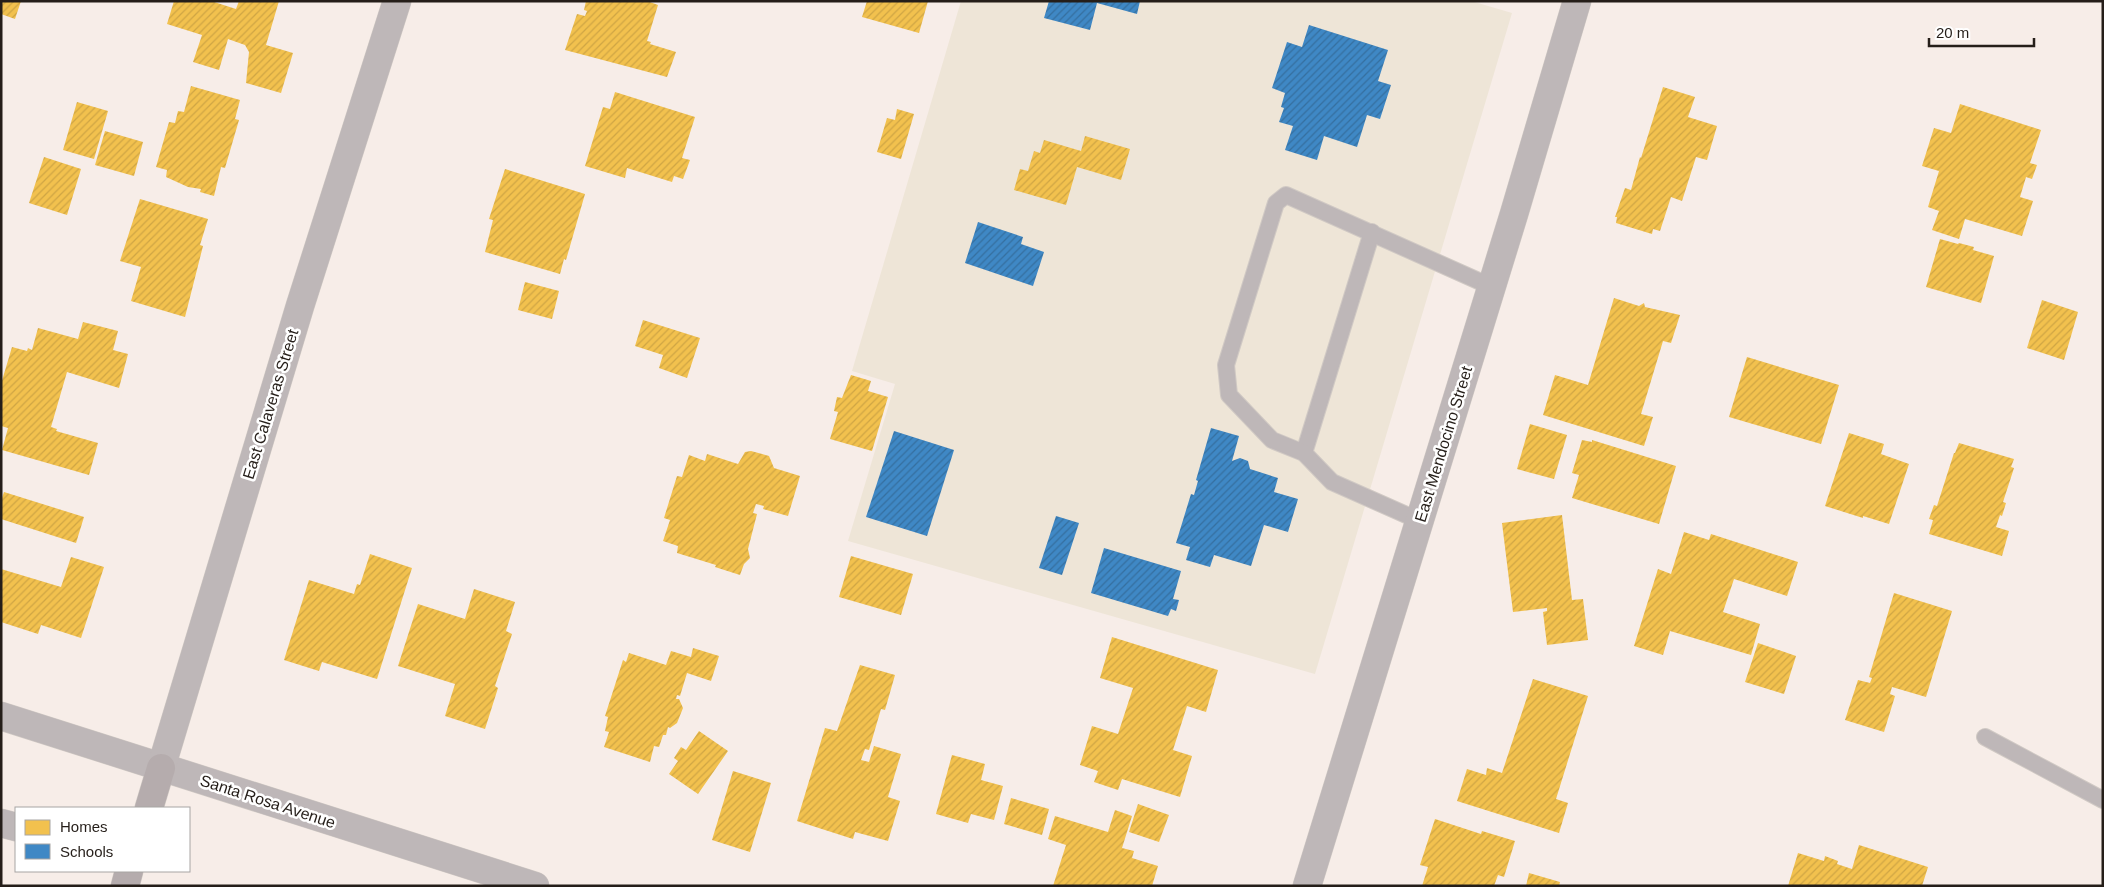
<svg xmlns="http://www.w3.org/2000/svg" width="2104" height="887" viewBox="0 0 2104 887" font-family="Helvetica,sans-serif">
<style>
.education{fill:#eee5d7}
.homes{fill:url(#homes-hatch)}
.schools{fill:url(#schools-hatch)}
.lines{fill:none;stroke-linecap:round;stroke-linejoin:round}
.lane-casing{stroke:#d0c9c4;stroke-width:18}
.street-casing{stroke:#d0c9c4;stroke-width:29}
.secondary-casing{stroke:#d0c9c4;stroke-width:29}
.lane{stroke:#beb7b8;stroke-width:16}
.street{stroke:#beb7b8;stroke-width:28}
.secondary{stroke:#b5acad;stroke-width:28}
.labels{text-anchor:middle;stroke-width:5;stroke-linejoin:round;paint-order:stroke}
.street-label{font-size:16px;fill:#251e19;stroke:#fff}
</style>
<defs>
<pattern id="homes-hatch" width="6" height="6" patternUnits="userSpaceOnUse" patternTransform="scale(1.25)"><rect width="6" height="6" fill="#f2c14e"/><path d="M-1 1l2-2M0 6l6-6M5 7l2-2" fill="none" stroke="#cfa544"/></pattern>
<pattern id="schools-hatch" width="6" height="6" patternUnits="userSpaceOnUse" patternTransform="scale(1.25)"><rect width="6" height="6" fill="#3f88c5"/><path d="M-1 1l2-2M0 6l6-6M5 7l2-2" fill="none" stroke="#356f9f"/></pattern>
</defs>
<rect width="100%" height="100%" fill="#f7ede8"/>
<path class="education" d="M 961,1 L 1471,1 L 1512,13 L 1315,674 L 848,541 L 895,384 L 852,371 Z"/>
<g class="homes">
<path d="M 1,1 L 21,1 L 15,19 L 1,14 Z"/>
<path d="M 174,1 L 211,1 L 236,9 L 239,1 L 279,1 L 266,45 L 293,53 L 281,93 L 246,83 L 249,52 L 245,45 L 228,39 L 219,70 L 193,62 L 202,35 L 167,24 Z"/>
<path d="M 586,1 L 647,1 L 658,5 L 647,41 L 651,42 L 650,44 L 676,52 L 667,77 L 565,50 L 577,14 L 585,16 L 587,11 L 584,10 Z"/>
<path d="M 867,1 L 928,1 L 919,33 L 862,17 Z"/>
<path d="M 191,86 L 240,100 L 235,119 L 239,120 L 225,168 L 221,167 L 214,196 L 200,192 L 201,189 L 188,187 L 166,177 L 167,170 L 156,167 L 169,122 L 175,123 L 178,111 L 184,112 Z"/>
<path d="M 1663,87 L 1695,97 L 1688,117 L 1717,126 L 1707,160 L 1696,157 L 1682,201 L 1671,197 L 1660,231 L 1653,229 L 1652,234 L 1616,223 L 1617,217 L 1615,217 L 1625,188 L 1631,190 L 1640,157 L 1641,158 Z"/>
<path d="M 615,92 L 695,117 L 682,158 L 690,160 L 683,179 L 674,176 L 672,182 L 627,168 L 625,178 L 585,166 L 603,107 L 610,109 Z"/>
<path d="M 77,102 L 108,111 L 94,159 L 63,150 Z"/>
<path d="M 1960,104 L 2041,130 L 2030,163 L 2037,165 L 2032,179 L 2026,177 L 2020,197 L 2033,201 L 2022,236 L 1965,219 L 1959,239 L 1932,230 L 1939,211 L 1928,207 L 1939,171 L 1922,166 L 1934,128 L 1951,133 Z"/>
<path d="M 897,109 L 914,114 L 901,159 L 877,152 L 887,118 L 895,120 Z"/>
<path d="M 105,131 L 143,142 L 134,176 L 95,165 Z"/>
<path d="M 1085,136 L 1130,149 L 1121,180 L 1077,167 L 1066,205 L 1014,190 L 1020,169 L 1028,171 L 1034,151 L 1040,153 L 1044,140 L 1081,151 Z"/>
<path d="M 44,157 L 81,169 L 67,215 L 29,203 Z"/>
<path d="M 505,169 L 585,194 L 566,260 L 564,259 L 560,274 L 485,252 L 493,220 L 489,219 Z"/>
<path d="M 140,199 L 208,219 L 200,245 L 203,246 L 185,317 L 131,301 L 141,267 L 120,261 Z"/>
<path d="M 1940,239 L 1958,244 L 1959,243 L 1974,247 L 1973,250 L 1994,256 L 1981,303 L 1926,287 Z"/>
<path d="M 525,282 L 559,291 L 552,319 L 518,310 Z"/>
<path d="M 1614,298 L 1639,306 L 1644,303 L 1645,307 L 1680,315 L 1671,343 L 1663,341 L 1641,414 L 1653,417 L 1644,446 L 1543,415 L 1555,375 L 1588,385 Z"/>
<path d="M 2042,300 L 2078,312 L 2064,360 L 2027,348 Z"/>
<path d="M 643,320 L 700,338 L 687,378 L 659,368 L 663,355 L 635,346 Z"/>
<path d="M 83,322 L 118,331 L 113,350 L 128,354 L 119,388 L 67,372 L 51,427 L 57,429 L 56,431 L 98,443 L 89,475 L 2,450 L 8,428 L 1,426 L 1,384 L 12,347 L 27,351 L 28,348 L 32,350 L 38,328 L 78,339 Z"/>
<path d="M 1747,357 L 1839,385 L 1821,444 L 1729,417 Z"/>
<path d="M 851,375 L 871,381 L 868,391 L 888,397 L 872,451 L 830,439 L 838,412 L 834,411 L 837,397 L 842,398 Z"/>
<path d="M 1530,424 L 1567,435 L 1554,479 L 1517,469 Z"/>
<path d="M 1849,433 L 1884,444 L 1881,454 L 1909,464 L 1889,524 L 1863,516 L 1863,518 L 1825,506 Z"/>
<path d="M 1582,440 L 1592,442 L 1592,440 L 1676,466 L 1659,524 L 1572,498 L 1579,475 L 1572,473 Z"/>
<path d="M 1959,443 L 2014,459 L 2011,467 L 2014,468 L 2003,502 L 2006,503 L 2002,516 L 2000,515 L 1996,527 L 2009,531 L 2002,556 L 1929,534 L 1933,520 L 1929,519 L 1934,505 L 1937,506 L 1954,453 L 1955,453 Z"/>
<path d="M 751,451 L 769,456 L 774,468 L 800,476 L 788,516 L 763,509 L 764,506 L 756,504 L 753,513 L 757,514 L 748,549 L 750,558 L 744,564 L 740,575 L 715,567 L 716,565 L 677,553 L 678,546 L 663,541 L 670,520 L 664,518 L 677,476 L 682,477 L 689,455 L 705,461 L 707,454 L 738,464 L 745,452 Z"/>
<path d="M 4,492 L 84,517 L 76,543 L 1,519 L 1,501 Z"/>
<path d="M 1562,515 L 1572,600 L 1583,599 L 1588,640 L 1547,645 L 1543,612 L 1547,611 L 1547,608 L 1513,612 L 1502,523 Z"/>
<path d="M 1684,532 L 1709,540 L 1711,534 L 1798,562 L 1787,596 L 1734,579 L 1723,612 L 1760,624 L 1751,655 L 1670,631 L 1663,655 L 1634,646 L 1658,569 L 1671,574 Z"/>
<path d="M 370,554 L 412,568 L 377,679 L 322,662 L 319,671 L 284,660 L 309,580 L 354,594 L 357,584 L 360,585 Z"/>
<path d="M 851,556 L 913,574 L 901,615 L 839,597 Z"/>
<path d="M 71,557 L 104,567 L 81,638 L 41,625 L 38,634 L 1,622 L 1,569 L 61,587 Z"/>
<path d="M 474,589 L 515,602 L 506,631 L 512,634 L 495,686 L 498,688 L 485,729 L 445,716 L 455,684 L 398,666 L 418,604 L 465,619 Z"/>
<path d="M 1894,593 L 1952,611 L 1926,697 L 1892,687 L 1890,694 L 1895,696 L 1884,732 L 1845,720 L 1858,680 L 1870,683 L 1872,678 L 1869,677 Z"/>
<path d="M 1112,637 L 1218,670 L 1206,712 L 1187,706 L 1173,750 L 1192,756 L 1180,797 L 1122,779 L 1118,790 L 1094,782 L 1098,771 L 1080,765 L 1092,726 L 1118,734 L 1133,688 L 1100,678 Z"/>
<path d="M 1758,643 L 1796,656 L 1784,694 L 1745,682 Z"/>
<path d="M 693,648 L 719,656 L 711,681 L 687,673 L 680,696 L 677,695 L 676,699 L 679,699 L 683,708 L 677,723 L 670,728 L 668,727 L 666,735 L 663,735 L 659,747 L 654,746 L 650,762 L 604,747 L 609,732 L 605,731 L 608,717 L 605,716 L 623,660 L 626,662 L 629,653 L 666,665 L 671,651 L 691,657 Z"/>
<path d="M 860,665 L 895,675 L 885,710 L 881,709 L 869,750 L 865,749 L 861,760 L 869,762 L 874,746 L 901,754 L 888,797 L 900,801 L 888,841 L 855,832 L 853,839 L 797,821 L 825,728 L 837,731 Z"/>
<path d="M 1533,679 L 1588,696 L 1556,799 L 1568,803 L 1559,833 L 1457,801 L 1467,769 L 1486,775 L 1487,768 L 1502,773 Z"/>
<path d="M 699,731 L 728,751 L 698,794 L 669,774 L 678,761 L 674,758 L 681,747 L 686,750 Z"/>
<path d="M 952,755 L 985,764 L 981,780 L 1003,786 L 994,820 L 971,814 L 968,823 L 936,814 Z"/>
<path d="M 733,771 L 771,783 L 750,852 L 712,840 Z"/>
<path d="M 1011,798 L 1049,809 L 1042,835 L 1004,824 Z"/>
<path d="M 1138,804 L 1169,815 L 1159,842 L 1129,832 Z"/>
<path d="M 1115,810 L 1132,816 L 1122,848 L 1134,851 L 1132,858 L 1158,866 L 1152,886 L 1053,886 L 1066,845 L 1048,839 L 1055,816 L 1108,832 Z"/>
<path d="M 1435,819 L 1481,834 L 1482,831 L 1515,841 L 1504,877 L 1498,875 L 1494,886 L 1422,886 L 1428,867 L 1420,865 Z"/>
<path d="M 1859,845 L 1928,867 L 1922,886 L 1788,886 L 1798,853 L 1824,861 L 1825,856 L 1838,861 L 1837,864 L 1852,869 Z"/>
<path d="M 1529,873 L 1560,882 L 1559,886 L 1526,886 Z"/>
</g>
<g class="schools">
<path d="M 1049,1 L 1140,1 L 1137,14 L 1097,3 L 1090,30 L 1044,18 Z"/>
<path d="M 1309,25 L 1388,50 L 1378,81 L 1391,85 L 1380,119 L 1367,115 L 1357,147 L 1324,136 L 1317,160 L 1285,150 L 1293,126 L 1279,122 L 1284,108 L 1281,107 L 1285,93 L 1272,88 L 1287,42 L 1302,47 Z"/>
<path d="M 978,222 L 1023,237 L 1021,244 L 1044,252 L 1033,286 L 965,263 Z"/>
<path d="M 1211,428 L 1239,436 L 1232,461 L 1240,458 L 1248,461 L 1250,469 L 1278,478 L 1274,492 L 1298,499 L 1288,532 L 1264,525 L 1251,566 L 1214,555 L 1210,567 L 1186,560 L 1190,547 L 1176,543 L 1191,494 L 1194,495 L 1198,481 L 1196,480 Z"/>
<path d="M 894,431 L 954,450 L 927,536 L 866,517 Z"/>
<path d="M 1056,516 L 1079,523 L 1062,575 L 1039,568 Z"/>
<path d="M 1104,548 L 1181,571 L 1173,599 L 1179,600 L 1176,611 L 1171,609 L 1168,616 L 1091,593 Z"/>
</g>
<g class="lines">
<g class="lane-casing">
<g id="lane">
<path d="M 1304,453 L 1372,232"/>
<path d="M 1420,521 L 1332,482 L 1304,453 L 1272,440 L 1229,395 L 1226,365 L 1276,203 L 1286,195 L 1492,287"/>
<path d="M 1985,737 L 2103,800"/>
</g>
</g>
<g class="street-casing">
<g id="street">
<path d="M 1,716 L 535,886"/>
<path d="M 161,768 L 300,306 L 397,1"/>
<path d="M 1,823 L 16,827"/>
<path d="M 1307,886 L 1514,214 L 1577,1"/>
</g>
</g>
<g class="secondary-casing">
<g id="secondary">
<path d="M 149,808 L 161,768"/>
<path d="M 125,886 L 129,871"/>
</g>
</g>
<use href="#lane" class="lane"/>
<use href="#street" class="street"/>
<use href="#secondary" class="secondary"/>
</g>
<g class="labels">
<g class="street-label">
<text transform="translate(270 404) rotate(-73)" y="6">East Calaveras Street</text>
<text transform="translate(1443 444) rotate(-73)" y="6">East Mendocino Street</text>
<text transform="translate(268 801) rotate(18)" y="6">Santa Rosa Avenue</text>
</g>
</g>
<rect width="2104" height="887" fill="none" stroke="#251e19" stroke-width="5"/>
<rect x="15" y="807" width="175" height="65" fill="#ffffff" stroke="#a8a5a3"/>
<rect x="25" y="820" width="25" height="15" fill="#f2c14e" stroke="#a8a5a3"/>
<text x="60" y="832" font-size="15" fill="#251e19">Homes</text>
<rect x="25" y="844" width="25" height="15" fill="#3f88c5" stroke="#a8a5a3"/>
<text x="60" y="857" font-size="15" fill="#251e19">Schools</text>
<path d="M1929 38v8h105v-8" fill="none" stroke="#251e19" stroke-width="2.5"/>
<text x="1936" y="38" font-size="15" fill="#251e19" stroke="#ffffff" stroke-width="4" paint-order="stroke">20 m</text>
</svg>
